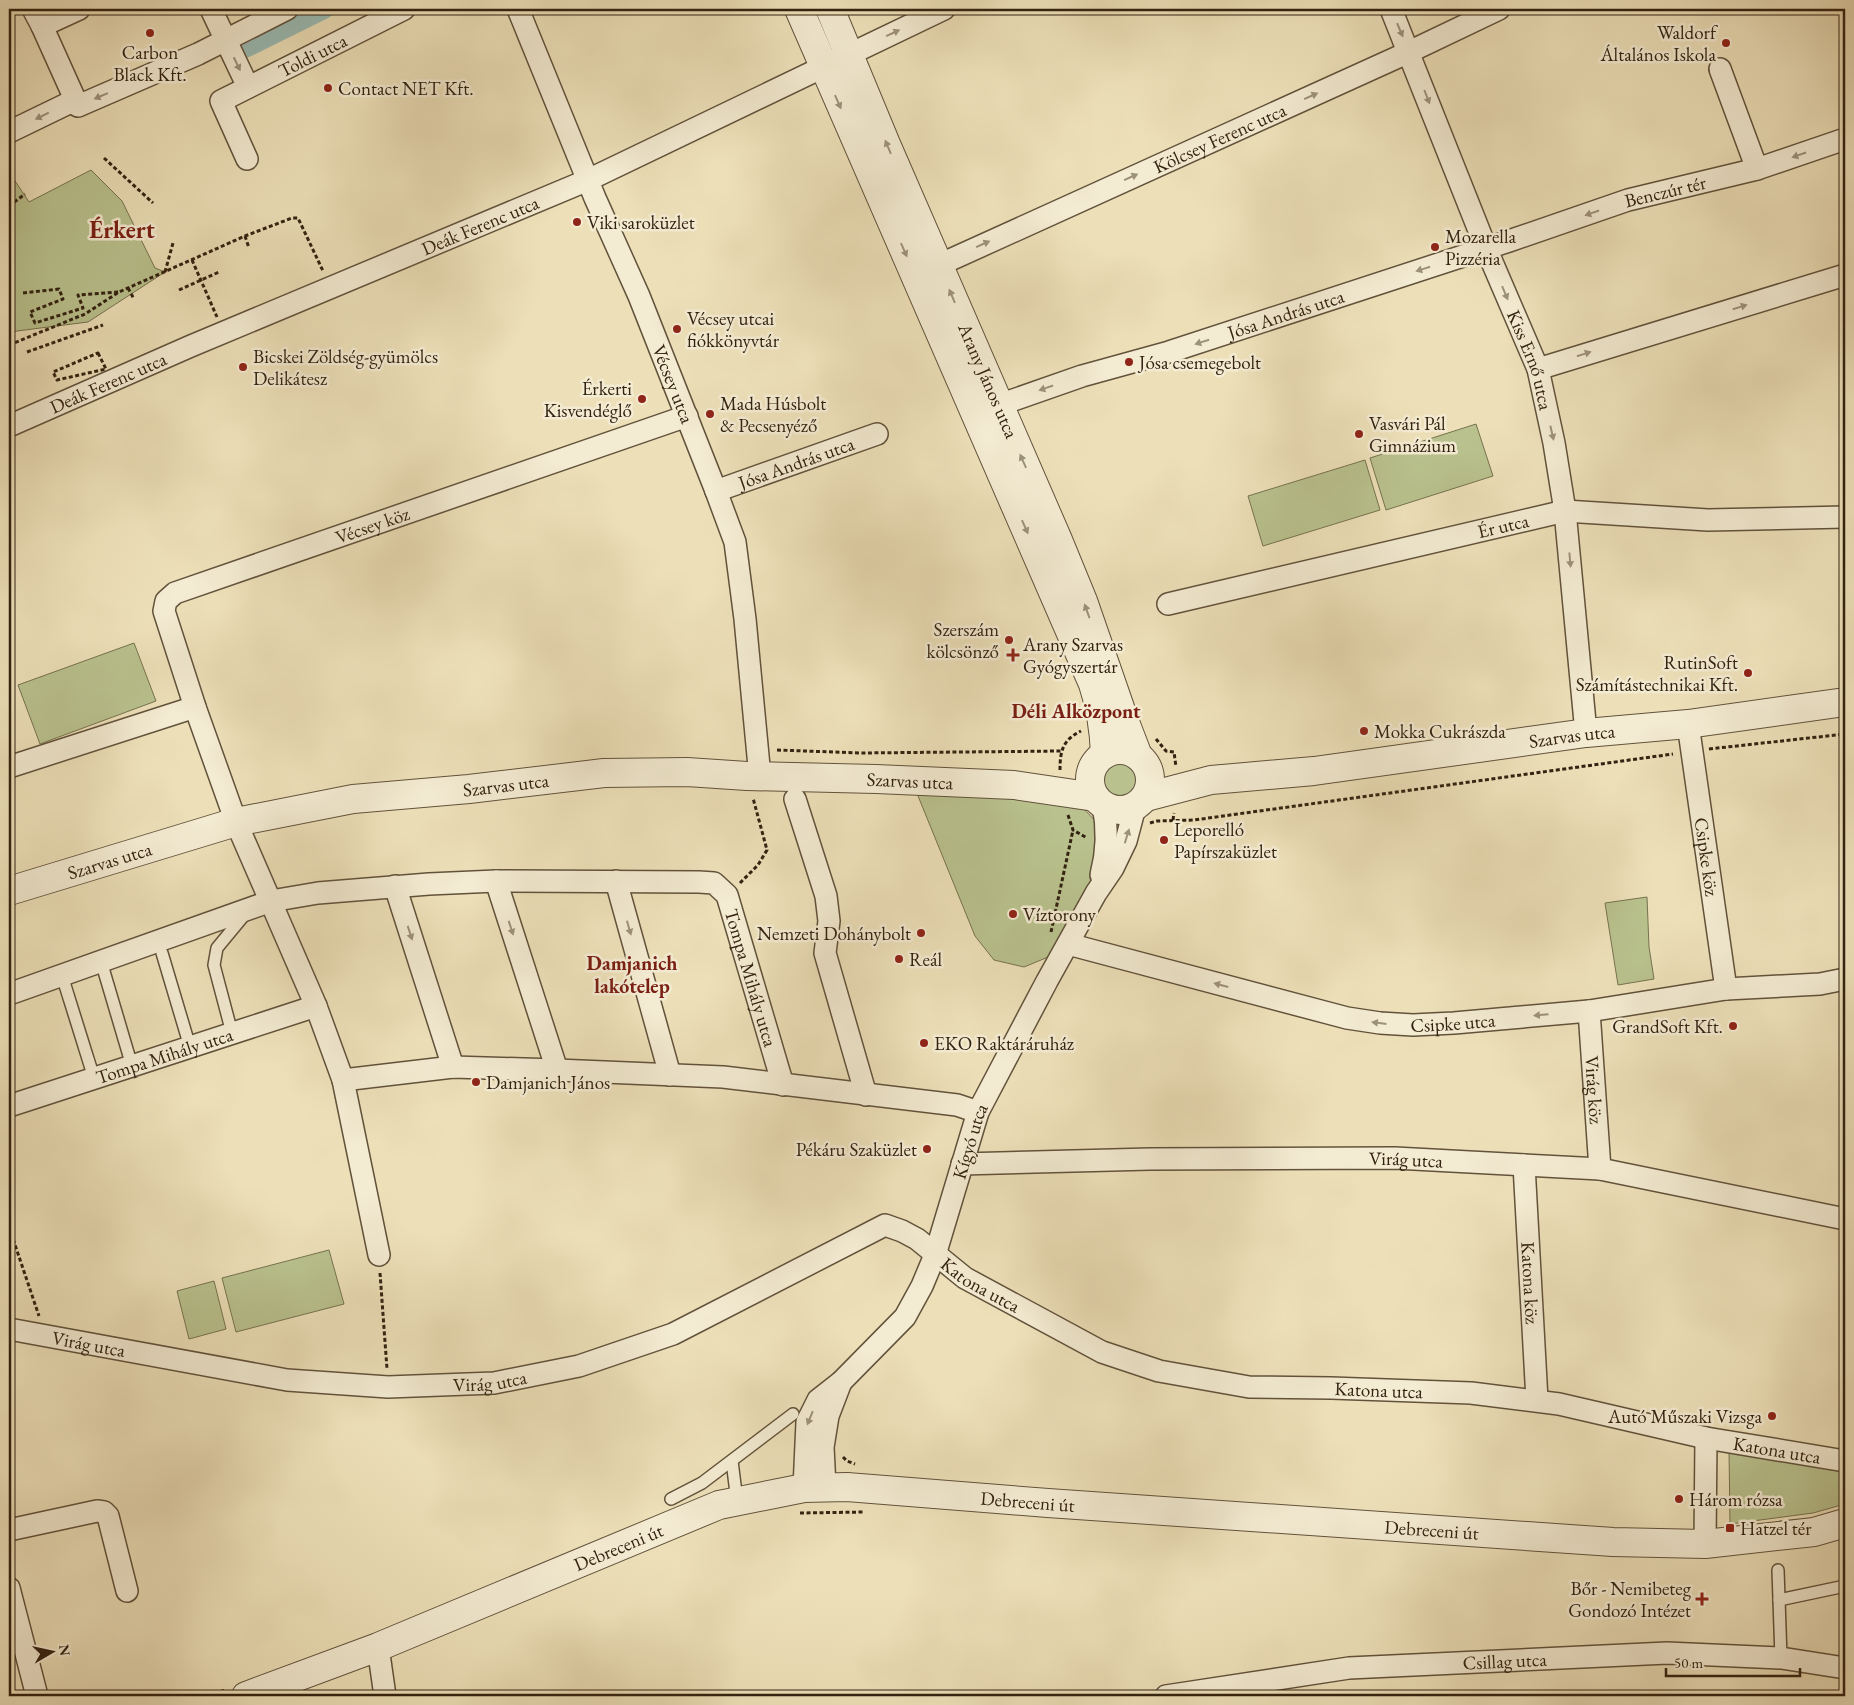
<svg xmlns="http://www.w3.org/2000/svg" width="1854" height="1705" viewBox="0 0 1854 1705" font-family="'EB Garamond',serif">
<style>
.green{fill:#b9c28e;stroke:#767250}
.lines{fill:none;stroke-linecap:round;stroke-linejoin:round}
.canal{stroke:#9abcb5;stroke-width:19}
.service-casing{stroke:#62523b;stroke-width:14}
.minor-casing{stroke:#62523b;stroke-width:24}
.tertiary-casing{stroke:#62523b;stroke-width:30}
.path{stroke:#321;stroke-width:3;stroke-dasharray:4 2.5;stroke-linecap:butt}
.service{stroke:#f3ebd2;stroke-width:11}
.minor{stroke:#f3ebd2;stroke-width:21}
.tertiary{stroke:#f3ebd2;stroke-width:28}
.oneway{fill:#9d917b}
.poi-dot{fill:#8f2418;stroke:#f3ebd2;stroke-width:2}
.labels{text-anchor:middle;stroke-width:5;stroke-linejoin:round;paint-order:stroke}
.poi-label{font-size:19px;fill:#321;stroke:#f3ebd2;text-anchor:start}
.street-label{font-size:19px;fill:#321;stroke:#f3ebd2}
.neighbourhood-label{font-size:20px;font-weight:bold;fill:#7a1f14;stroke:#f3ebd2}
.district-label{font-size:24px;font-weight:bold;fill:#7a1f14;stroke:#f3ebd2}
</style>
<rect width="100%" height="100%" fill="#ede0b9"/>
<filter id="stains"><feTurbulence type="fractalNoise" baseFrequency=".004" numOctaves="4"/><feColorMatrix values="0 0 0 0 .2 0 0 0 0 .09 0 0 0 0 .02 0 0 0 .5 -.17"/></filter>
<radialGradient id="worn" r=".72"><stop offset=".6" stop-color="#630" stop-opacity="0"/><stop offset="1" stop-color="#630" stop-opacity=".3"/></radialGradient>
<g class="green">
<path d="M 91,170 L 122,201 L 155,268 L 165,272 L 88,322 L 17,331 L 9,334 L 9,172 L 29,202 Z"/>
<path d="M 1476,424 L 1493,476 L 1386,510 L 1370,458 Z"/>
<path d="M 1365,460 L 1380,510 L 1263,546 L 1248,496 Z"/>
<path d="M 134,643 L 156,701 L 40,744 L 18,685 Z"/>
<circle cx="1121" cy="781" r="21"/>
<path d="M 916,791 L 1079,804 L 1111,837 L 1058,953 L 1024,967 L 994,960 L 975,936 Z"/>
<path d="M 1647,897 L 1649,947 L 1654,979 L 1618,985 L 1605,903 Z"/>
<path d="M 329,1250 L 344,1304 L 236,1332 L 222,1278 Z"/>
<path d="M 214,1281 L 226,1329 L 189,1339 L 177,1291 Z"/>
<path d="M 1729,1449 L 1845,1466 L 1845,1504 L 1813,1513 L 1730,1524 Z"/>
</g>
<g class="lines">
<path class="canal" d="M 246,48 L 325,9"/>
<g class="service-casing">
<g id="service">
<path d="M 162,953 L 190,1047"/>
<path d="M 103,968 L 132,1066"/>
<path d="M 64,982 L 94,1078"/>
<path d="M 232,1033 L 214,965 L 217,948 L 246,913"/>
<path d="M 732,1461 L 737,1501"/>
<path d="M 671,1499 L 702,1483 L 793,1414"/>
<path d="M 1778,1570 L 1781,1658"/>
<path d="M 1779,1600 L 1845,1586"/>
</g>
</g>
<g class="minor-casing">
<g id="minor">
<path d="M 33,9 L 42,26 L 78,106 L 198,54 L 287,9"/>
<path d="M 211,9 L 248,87"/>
<path id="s1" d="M 518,9 L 595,198 L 639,296 L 716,491 L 735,542 L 745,619 L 760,777"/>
<path id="s2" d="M 1391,9 L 1486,248 L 1538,369 L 1554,443 L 1565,511 L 1586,733"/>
<path d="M 42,26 L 79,9"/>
<path d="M 1720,69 L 1757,169"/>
<path d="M 9,132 L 75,100"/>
<path id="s3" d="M 247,159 L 221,101 L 404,9"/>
<path id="s4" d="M 939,265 L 1409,52 L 1499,9"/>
<path d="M 1538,369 L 1845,275"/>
<path id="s5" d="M 999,405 L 1082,376 L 1169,352 L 1509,241 L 1628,200 L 1757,169 L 1845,139"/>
<path id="s6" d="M 9,426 L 191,346 L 588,180 L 944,9"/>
<path id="s7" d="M 716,491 L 877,434"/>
<path id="s8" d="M 1168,604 L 1565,511 L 1708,520 L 1845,517"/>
<path id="s9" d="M 1688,724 L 1726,989"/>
<path d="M 9,767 L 195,707"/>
<path d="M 795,799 L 826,896 L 829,921 L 825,953 L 866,1095"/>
<path d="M 1101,875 C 1107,852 1108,829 1103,805"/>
<path d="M 496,881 L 557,1070"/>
<path d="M 616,881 L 670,1075"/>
<path d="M 395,886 L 453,1067"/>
<path id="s10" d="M 1068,944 L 1347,1018 L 1380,1023 L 1413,1025 L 1454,1023 L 1589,1011 L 1726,989 L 1820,984 L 1845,979"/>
<path id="s11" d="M 9,994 L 271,901 L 318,893 L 429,884 L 496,881 L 699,882 L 714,883 L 727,895 L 783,1085"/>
<path id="s12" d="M 1589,1011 L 1600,1169"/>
<path d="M 343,1080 L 453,1067 L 557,1070 L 723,1077 L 957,1105 L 978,1112"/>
<path id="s13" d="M 12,1105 L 316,1006"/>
<path id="s14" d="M 962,1164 L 1150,1159 L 1395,1158 L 1600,1169 L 1845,1219"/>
<path id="s15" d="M 1524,1165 L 1537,1400"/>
<path id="s16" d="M 379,1255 L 343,1080 L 316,1006 L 236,822 L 195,707 L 164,611 L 166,601 L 175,593 L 687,416"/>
<path id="s17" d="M 9,1329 L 287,1380 L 388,1387 L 494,1383 L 579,1366 L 673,1334 L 885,1225 L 902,1231 L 917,1239 L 965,1278 L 1102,1352 L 1159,1371 L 1249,1387 L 1331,1388 L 1471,1393 L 1559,1404 L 1706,1438 L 1845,1461"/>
<path d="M 825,1487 L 823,1447 L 828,1416 L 841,1382"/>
<path id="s18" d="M 804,1488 L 807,1422 L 818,1400 L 841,1382 L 905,1317 L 922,1286 L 935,1255 L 978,1112 L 1047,981 L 1096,893 L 1113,868 L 1126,841 L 1135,807"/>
<path d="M 9,1530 L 97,1511 L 104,1512 L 108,1516 L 127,1591"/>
<path d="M 1705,1544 L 1706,1438"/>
<path d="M 9,1588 L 37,1696"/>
<path d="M 378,1647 L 385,1696"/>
<path id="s19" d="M 1166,1696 L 1349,1668 L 1667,1653 L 1781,1658 L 1845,1668"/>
</g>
</g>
<g class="tertiary-casing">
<g id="tertiary">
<path d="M 799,9 L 1093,684 C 1101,708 1104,729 1105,754"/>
<path id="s20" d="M 830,9 L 886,144 L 1058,540 L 1083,601 L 1125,722 L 1138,756"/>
<circle cx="1120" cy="780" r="30"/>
<path id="s21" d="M 1146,797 L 1211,780 L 1314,771 L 1586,733 L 1688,724 L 1845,702"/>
<path id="s22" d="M 9,891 L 236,822 L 353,799 L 469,789 L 604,773 L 687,772 L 747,776 L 876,779 L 1014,785 L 1095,797"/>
<path id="s23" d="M 246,1696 L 378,1647 L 719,1505 L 804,1488 L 847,1487 L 1048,1503 L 1613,1542 L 1705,1544 L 1814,1532 L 1845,1523"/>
</g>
</g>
<g class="path">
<path d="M 104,158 L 153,203"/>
<path d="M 9,206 L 25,194"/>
<path d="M 245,236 L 249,248"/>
<path d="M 192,260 L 217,317"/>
<path d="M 165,272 L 173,243"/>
<path d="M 128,288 L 134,299"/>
<path d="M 179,290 L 219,272"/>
<path d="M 23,293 L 59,289 L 63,299 L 30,312 L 35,323 L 83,308 L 78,295 L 119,292"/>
<path d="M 9,345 L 85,314 L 119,292 L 245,236 L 292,218 L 298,218 L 323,271"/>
<path d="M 27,352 L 103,325"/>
<path d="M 98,353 L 106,369 L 57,380 L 53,372 Z"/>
<path d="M 1156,739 L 1166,751 L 1174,752 L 1176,767"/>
<path d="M 1709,749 L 1845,734"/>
<path d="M 777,750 L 861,753 L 1062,751"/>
<path d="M 1060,770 C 1060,750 1063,740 1081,731"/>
<path d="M 1068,815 L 1073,830 L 1087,838"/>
<path d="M 1173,820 L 1174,813"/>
<path d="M 1150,823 L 1157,821 L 1194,820 L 1673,754"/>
<path d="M 740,883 L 758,865 L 767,850 L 753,798"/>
<path d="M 1051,932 L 1073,830"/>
<path d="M 9,1227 L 39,1316"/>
<path d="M 380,1273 L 387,1369"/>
<path d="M 843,1457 L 847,1461 L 855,1464"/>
<path d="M 800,1513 L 864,1512"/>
<path d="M 208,1696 L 225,1690"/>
</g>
<use href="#service" class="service"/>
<use href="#minor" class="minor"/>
<use href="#tertiary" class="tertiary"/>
</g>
<defs><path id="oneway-solid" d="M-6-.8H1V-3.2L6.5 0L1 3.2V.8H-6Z" transform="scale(1.25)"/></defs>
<g class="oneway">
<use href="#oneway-solid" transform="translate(1400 30) rotate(67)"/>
<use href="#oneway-solid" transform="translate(893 33) rotate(-25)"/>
<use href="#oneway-solid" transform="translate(237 64) rotate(64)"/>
<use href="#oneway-solid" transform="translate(101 96) rotate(157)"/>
<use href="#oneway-solid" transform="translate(1311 96) rotate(-24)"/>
<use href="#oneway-solid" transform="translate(1427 97) rotate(69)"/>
<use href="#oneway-solid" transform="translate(838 102) rotate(66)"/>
<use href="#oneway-solid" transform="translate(42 116) rotate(154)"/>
<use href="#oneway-solid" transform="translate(888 147) rotate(-113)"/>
<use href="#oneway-solid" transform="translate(1799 155) rotate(161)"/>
<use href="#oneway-solid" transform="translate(1131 177) rotate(-24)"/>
<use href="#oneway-solid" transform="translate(1592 213) rotate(161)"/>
<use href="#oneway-solid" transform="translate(983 244) rotate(-24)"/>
<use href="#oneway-solid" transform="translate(904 250) rotate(66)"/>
<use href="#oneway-solid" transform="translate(1423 269) rotate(162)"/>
<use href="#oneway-solid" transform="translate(1505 293) rotate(67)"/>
<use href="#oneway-solid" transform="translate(952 296) rotate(-113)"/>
<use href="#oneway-solid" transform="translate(1740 307) rotate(-17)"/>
<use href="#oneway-solid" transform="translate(1202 342) rotate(162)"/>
<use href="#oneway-solid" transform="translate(1584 354) rotate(-17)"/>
<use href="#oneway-solid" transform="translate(1046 388) rotate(161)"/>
<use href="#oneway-solid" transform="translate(1552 433) rotate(77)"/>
<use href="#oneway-solid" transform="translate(1023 461) rotate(-114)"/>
<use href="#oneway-solid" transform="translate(1025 527) rotate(66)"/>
<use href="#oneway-solid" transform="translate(1570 560) rotate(85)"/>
<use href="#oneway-solid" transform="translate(1087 611) rotate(-110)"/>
<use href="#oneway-solid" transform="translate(1127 836) rotate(-73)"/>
<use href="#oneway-solid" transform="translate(511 928) rotate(72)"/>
<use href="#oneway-solid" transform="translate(629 928) rotate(74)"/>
<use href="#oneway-solid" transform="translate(410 933) rotate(72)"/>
<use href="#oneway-solid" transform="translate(1221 985) rotate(-165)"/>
<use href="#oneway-solid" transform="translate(1541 1015) rotate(175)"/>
<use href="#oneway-solid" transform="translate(1379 1023) rotate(-173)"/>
<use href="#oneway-solid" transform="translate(810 1418) rotate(112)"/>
</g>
<g class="poi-dot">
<circle cx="150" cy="33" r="5"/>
<circle cx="1726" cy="43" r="5"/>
<circle cx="328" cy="88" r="5"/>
<circle cx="577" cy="222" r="5"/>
<circle cx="1435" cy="247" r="5"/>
<circle cx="677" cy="329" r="5"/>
<circle cx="1129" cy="362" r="5"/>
<circle cx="243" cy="367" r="5"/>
<circle cx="642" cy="399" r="5"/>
<circle cx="710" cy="414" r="5"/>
<circle cx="1359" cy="434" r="5"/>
<circle cx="1009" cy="640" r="5"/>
<path d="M1010.5 647.5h5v5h5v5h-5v5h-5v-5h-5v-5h5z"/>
<circle cx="1748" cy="673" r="5"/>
<circle cx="1364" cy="731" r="5"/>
<circle cx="1164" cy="840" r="5"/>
<circle cx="1013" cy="914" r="5"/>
<circle cx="921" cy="933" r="5"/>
<circle cx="899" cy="959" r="5"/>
<circle cx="1733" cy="1026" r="5"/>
<circle cx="924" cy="1043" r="5"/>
<circle cx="476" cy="1082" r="5"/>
<circle cx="927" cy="1149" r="5"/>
<circle cx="1772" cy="1416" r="5"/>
<circle cx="1679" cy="1499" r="5"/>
<rect x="1725" y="1523" width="10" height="10" rx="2.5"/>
<path d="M1699.5 1591.5h5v5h5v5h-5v5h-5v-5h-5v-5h5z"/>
</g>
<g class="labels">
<g class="poi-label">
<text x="1716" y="39" text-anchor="end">Waldorf<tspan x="1716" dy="22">Általános Iskola</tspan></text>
<text x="150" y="59" text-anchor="middle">Carbon<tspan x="150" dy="22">Black Kft.</tspan></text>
<text x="338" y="95">Contact NET Kft.</text>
<text x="587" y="229">Viki saroküzlet</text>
<text x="1445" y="243">Mozarella<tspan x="1445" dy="22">Pizzéria</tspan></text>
<text x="687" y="325">Vécsey utcai<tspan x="687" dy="22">fiókkönyvtár</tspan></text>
<text x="253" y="363">Bicskei Zöldség-gyümölcs<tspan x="253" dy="22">Delikátesz</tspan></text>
<text x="1139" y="369">Jósa csemegebolt</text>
<text x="632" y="395" text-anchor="end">Érkerti<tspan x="632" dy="22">Kisvendéglő</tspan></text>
<text x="720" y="410">Mada Húsbolt<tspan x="720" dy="22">&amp; Pecsenyéző</tspan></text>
<text x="1369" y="430">Vasvári Pál<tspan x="1369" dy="22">Gimnázium</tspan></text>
<text x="999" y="636" text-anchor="end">Szerszám<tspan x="999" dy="22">kölcsönző</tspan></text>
<text x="1023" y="651">Arany Szarvas<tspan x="1023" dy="22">Gyógyszertár</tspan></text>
<text x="1738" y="669" text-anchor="end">RutinSoft<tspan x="1738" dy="22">Számítástechnikai Kft.</tspan></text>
<text x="1374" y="738">Mokka Cukrászda</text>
<text x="1174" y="836">Leporelló<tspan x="1174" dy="22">Papírszaküzlet</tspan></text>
<text x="1023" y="921">Víztorony</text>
<text x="911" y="940" text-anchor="end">Nemzeti Dohánybolt</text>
<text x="909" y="966">Reál</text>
<text x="1723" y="1033" text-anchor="end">GrandSoft Kft.</text>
<text x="934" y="1050">EKO Raktáráruház</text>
<text x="486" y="1089">Damjanich János</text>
<text x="917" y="1156" text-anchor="end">Pékáru Szaküzlet</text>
<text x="1762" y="1423" text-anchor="end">Autó Műszaki Vizsga</text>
<text x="1689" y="1506">Három rózsa</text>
<text x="1740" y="1535">Hatzel tér</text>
<text x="1691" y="1595" text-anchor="end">Bőr - Nemibeteg<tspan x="1691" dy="22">Gondozó Intézet</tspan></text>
</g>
<g class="street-label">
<text dy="7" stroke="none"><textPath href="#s3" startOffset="166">Toldi utca</textPath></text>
<text dy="7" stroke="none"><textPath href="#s4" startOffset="308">Kölcsey Ferenc utca</textPath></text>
<text dy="7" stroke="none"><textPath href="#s5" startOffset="700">Benczúr tér</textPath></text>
<text dy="7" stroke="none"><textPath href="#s6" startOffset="512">Deák Ferenc utca</textPath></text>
<text dy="7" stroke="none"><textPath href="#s5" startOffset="301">Jósa András utca</textPath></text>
<text dy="7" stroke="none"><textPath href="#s2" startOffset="378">Kiss Ernő utca</textPath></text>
<text dy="7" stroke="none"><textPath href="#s20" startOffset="404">Arany János utca</textPath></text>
<text dy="7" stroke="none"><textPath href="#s6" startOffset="108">Deák Ferenc utca</textPath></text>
<text dy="7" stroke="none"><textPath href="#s1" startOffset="406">Vécsey utca</textPath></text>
<text dy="7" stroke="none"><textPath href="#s7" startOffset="85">Jósa András utca</textPath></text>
<text dy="7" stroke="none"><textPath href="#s16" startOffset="912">Vécsey köz</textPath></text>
<text dy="7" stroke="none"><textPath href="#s8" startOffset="344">Ér utca</textPath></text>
<text dy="7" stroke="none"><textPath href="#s21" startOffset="431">Szarvas utca</textPath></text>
<text dy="7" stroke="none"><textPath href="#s22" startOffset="915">Szarvas utca</textPath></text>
<text dy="7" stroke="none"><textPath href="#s22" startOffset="510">Szarvas utca</textPath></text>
<text dy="7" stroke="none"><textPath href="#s9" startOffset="134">Csipke köz</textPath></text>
<text dy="7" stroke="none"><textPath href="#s22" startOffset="105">Szarvas utca</textPath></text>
<text dy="7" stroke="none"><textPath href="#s11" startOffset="826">Tompa Mihály utca</textPath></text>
<text dy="7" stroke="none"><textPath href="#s10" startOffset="395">Csipke utca</textPath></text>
<text dy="7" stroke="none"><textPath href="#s13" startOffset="160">Tompa Mihály utca</textPath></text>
<text dy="7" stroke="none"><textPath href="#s12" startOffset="79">Virág köz</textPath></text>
<text dy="7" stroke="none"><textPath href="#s18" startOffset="399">Kígyó utca</textPath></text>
<text dy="7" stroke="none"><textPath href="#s14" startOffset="444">Virág utca</textPath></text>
<text dy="7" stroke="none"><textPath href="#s17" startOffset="1028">Katona utca</textPath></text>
<text dy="7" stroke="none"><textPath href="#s15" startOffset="118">Katona köz</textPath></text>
<text dy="7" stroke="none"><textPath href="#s17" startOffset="81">Virág utca</textPath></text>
<text dy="7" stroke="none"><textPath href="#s17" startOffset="486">Virág utca</textPath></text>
<text dy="7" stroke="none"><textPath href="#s17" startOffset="1448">Katona utca</textPath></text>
<text dy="7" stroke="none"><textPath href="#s17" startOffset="1852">Katona utca</textPath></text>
<text dy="7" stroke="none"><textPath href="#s23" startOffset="821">Debreceni út</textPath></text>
<text dy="7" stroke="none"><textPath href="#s23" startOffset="1226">Debreceni út</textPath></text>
<text dy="7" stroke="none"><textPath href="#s23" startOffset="401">Debreceni út</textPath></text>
<text dy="7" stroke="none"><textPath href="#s19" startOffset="341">Csillag utca</textPath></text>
</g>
<g class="neighbourhood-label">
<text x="1076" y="718">Déli Alközpont</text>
<text x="632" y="970">Damjanich<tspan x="632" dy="23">lakótelep</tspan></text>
</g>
<g class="district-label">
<text x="122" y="238">Érkert</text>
</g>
</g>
<rect width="1854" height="1705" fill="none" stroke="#ede0b9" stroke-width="30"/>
<rect x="10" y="10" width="1834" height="1685" fill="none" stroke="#321" stroke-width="2.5"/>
<rect x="15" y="15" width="1824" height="1675" fill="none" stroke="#321"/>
<g transform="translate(52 1652) rotate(81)" stroke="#f3ebd2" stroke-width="4" paint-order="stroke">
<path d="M0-4L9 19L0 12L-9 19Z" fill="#332211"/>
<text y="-8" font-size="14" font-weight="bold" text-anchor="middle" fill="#332211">N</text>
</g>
<path d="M1666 1668v8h134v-8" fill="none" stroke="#332211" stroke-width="2.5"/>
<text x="1674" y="1668" font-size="15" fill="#332211" stroke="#f3ebd2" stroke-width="4" paint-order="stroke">50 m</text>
<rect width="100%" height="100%" filter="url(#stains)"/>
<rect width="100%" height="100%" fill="url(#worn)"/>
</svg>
